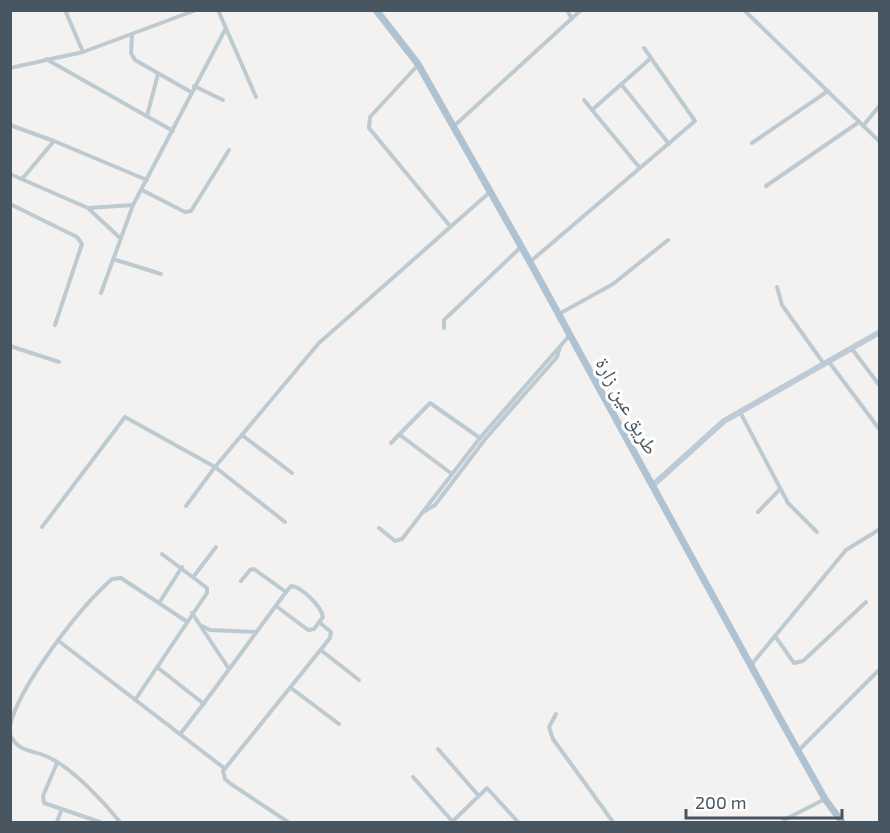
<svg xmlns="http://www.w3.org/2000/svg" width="890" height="833" viewBox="0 0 890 833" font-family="'Exo 2','Noto Naskh Arabic',sans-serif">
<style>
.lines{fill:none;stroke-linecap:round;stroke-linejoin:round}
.minor{stroke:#becad2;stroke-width:4}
.secondary{stroke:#becbd6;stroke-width:6}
.primary{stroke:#afc2d2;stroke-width:7}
.labels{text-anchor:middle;stroke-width:6;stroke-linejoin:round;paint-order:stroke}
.street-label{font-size:20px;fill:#475661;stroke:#fff}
</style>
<rect width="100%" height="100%" fill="#f4f1f1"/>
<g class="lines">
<g class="minor">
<path d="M 65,10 L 83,52"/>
<path d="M 218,10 L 256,97"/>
<path d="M 567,10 L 571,17"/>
<path d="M 744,10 L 880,142"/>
<path d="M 132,35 L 131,53 L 135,60 L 191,92"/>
<path d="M 644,48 L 651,58"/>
<path d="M 46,59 L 173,131"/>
<path d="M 418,65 L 370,117 L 369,128 L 450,226"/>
<path d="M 10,68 L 83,52 L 196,10"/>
<path d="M 621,84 L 669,144"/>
<path d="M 194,86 L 223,100"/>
<path d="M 584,100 L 592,110"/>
<path d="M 147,116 L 158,74"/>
<path d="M 10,125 L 54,141 L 147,180"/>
<path d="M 454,126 L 581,10"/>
<path d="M 863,126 L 880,105"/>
<path d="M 752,143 L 828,91"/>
<path d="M 10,174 L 88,208 L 133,205"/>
<path d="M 22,179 L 54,141"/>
<path d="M 766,186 L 859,122"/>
<path d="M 142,190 L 185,212 L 191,211 L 229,150"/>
<path d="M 10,204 L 77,237 L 82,244 L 55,325"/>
<path d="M 89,209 L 119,237"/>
<path d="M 113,259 L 161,274"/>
<path d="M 531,261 L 695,121 L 651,58 L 592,110 L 640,168"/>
<path d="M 777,287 L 782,305 L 824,364"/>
<path d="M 101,293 L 133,205 L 226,28"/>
<path d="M 559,314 L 613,284 L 668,240"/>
<path d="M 444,328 L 444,320 L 521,247"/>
<path d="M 10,346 L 59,362"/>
<path d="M 852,349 L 880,386"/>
<path d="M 829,362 L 880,430"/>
<path d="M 740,412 L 788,503 L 817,532"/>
<path d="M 242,435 L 292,473"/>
<path d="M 400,435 L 452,474"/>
<path d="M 391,443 L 430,403 L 480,438"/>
<path d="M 186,506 L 215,467 L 319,343 L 490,192"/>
<path d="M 423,512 L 435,505 L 486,438 L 557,357 L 560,347"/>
<path d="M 758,512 L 780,489"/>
<path d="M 42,527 L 125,417 L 215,467 L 285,522"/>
<path d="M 379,528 L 395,541 L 402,539 L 480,438 L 569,336"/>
<path d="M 194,576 L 216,547"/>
<path d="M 241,581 L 250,570 L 254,569 L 286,592"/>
<path d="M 159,603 L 182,567"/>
<path d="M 192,613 L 229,669"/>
<path d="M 202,626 L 210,630 L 256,632"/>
<path d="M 775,636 L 846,550 L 880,529"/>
<path d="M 60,642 L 224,768"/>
<path d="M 322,651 L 359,680"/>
<path d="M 751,665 L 775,636 L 794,663 L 803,661 L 866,602"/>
<path d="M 157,667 L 204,704"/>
<path d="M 291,688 L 339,724"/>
<path d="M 135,700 L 207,593 L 207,588 L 162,554"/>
<path d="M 556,714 L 549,727 L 553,739 L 613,822"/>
<path d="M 10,725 C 20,685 80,607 112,579 L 121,578 L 186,621"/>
<path d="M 181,733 C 217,687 251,639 286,592 L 291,586 C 302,587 321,606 323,617 L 314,629 L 308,630 L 276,606"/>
<path d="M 10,735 C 20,754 33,749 50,758 C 73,769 104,802 120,822"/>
<path d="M 438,749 L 478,795"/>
<path d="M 799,750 L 880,669"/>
<path d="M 57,763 L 43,796 L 44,803 L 100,822"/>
<path d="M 413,777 L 453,822"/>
<path d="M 784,820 L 825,799"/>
<path d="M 57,822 L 61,811"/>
<path d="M 288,822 L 231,784 L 225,779 L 223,771 L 330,638 L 331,632 L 319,622"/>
<path d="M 452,822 L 487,788 L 518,822"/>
</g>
<path class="secondary" d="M 652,486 L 724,421 L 880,332"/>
<path class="primary" d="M 376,10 L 418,64 L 530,262 L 778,715 L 825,799 L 842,822"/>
</g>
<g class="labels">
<g class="street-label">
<text transform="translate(627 406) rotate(61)" y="7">طريق عين زارة</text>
</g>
</g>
<rect width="890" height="833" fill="none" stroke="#475661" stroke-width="24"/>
<path d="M686 809v9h156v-9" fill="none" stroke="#475661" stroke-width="3"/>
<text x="695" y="809" font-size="18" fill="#475661" stroke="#ffffff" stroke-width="4.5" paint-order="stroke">200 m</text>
</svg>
